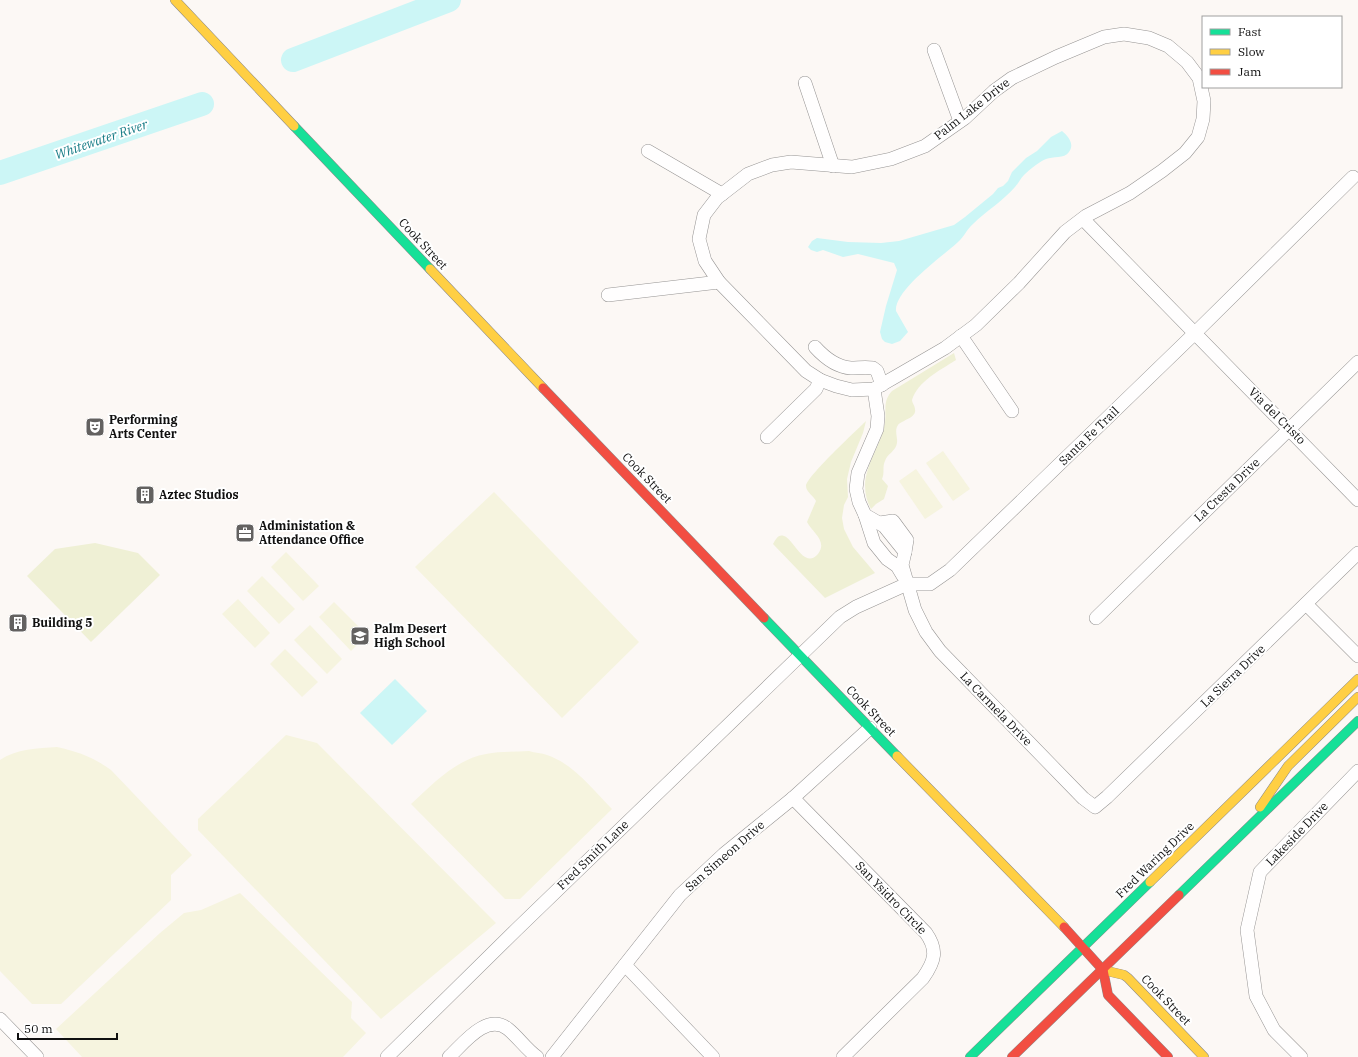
<svg xmlns="http://www.w3.org/2000/svg" width="1358" height="1057" viewBox="0 0 1358 1057" font-family="'IBM Plex Serif',serif">
<style>
.green{fill:#eff0d5}
.pitch{fill:#f6f4df}
.water{fill:#ccf6f6}
.lines{fill:none;stroke-linecap:round;stroke-linejoin:round}
.river{stroke:#ccf6f6;stroke-width:24}
.street-casing{stroke:#969493;stroke-width:14}
.fast-casing{stroke:#8d8b8a;stroke-width:10}
.slow-casing{stroke:#8d8b8a;stroke-width:10}
.jam-casing{stroke:#8d8b8a;stroke-width:10}
.street{stroke:#fffefe;stroke-width:13}
.fast{stroke:#16e098;stroke-width:9}
.slow{stroke:#ffcf43;stroke-width:9}
.jam{stroke:#f24e42;stroke-width:9}
.labels{text-anchor:middle;stroke-width:4;stroke-linejoin:round;paint-order:stroke}
.street-label{font-size:12px;fill:#101010;stroke:#fff}
.poi-label{font-size:12px;font-weight:bold;fill:#101010;stroke:#fff;text-anchor:start}
.water-label{font-size:13px;font-style:italic;fill:#177c86;stroke:#fff}
</style>
<rect width="100%" height="100%" fill="#fcf8f5"/>
<g class="green">
<path d="M 954,353 L 956,360 C 939,371 918,381 912,400 C 912,403 915,406 915,409 C 917,418 902,420 898,425 C 894,430 898,438 897,443 C 896,451 887,454 885,461 C 882,467 885,473 882,479 L 888,486 L 884,499 L 876,504 L 871,509 C 867,502 865,494 865,485 C 866,463 881,445 885,423 C 887,410 882,402 892,391 Z"/>
<path d="M 866,421 L 863,433 L 851,462 L 847,479 L 848,497 L 844,505 L 842,518 L 844,529 L 853,547 L 875,573 L 825,598 L 773,544 C 776,539 778,534 784,536 C 793,538 804,570 818,554 C 828,541 812,532 807,522 L 816,501 C 814,496 806,492 806,486 C 807,476 857,430 866,421 Z"/>
<path d="M 95,543 L 138,553 L 160,575 L 91,642 L 27,576 L 55,549 Z"/>
</g>
<g class="pitch">
<path d="M 943,451 L 970,489 L 953,501 L 926,463 Z"/>
<path d="M 916,469 L 943,507 L 925,519 L 899,481 Z"/>
<path d="M 494,492 L 639,642 L 562,718 L 415,567 Z"/>
<path d="M 286,552 L 319,586 L 303,601 L 271,567 Z"/>
<path d="M 262,576 L 295,609 L 279,624 L 247,591 Z"/>
<path d="M 238,599 L 270,633 L 255,648 L 222,614 Z"/>
<path d="M 334,602 L 367,635 L 351,651 L 319,617 Z"/>
<path d="M 310,625 L 342,659 L 327,674 L 294,640 Z"/>
<path d="M 285,649 L 318,682 L 302,697 L 270,664 Z"/>
<path d="M 286,735 L 317,743 L 496,923 L 381,1019 L 198,830 L 198,819 Z"/>
<path d="M 57,747 C 79,752 93,757 111,770 L 192,855 L 171,875 L 171,900 L 61,1004 L 32,1004 L 0,971 L 0,760 C 16,749 38,748 57,747 Z"/>
<path d="M 529,751 C 535,753 542,753 547,755 C 574,764 593,790 612,809 L 520,899 L 505,899 L 411,804 C 433,784 456,759 486,754 C 500,751 515,752 529,751 Z"/>
<path d="M 240,893 L 352,1002 L 351,1018 L 366,1033 L 343,1057 L 82,1057 L 56,1029 L 160,933 L 184,913 L 201,910 Z"/>
</g>
<g class="water">
<path d="M 1062,131 C 1068,136 1075,144 1069,152 C 1064,159 1053,156 1046,159 C 1039,162 1029,170 1024,175 C 1020,179 1018,184 1015,187 C 1003,201 986,211 973,224 C 967,229 964,237 958,242 C 943,256 894,290 896,311 L 908,332 L 900,341 L 892,344 L 885,342 L 882,339 L 880,332 L 886,306 L 897,270 L 894,263 L 858,254 L 843,257 L 823,250 L 817,252 L 811,250 L 808,247 L 812,241 L 817,238 L 848,242 L 881,243 L 899,241 L 954,225 L 965,217 L 993,194 L 998,188 L 1003,186 L 1008,181 L 1012,172 L 1026,158 L 1037,151 L 1051,137 Z"/>
<path d="M 395,679 L 427,711 L 392,745 L 360,713 Z"/>
</g>
<g class="lines">
<g class="river">
<path d="M 293,60 L 449,0"/>
<path d="M 0,173 L 202,104"/>
</g>
<g class="street-casing">
<g id="street">
<path d="M 1124,34 L 1149,38 L 1168,46 L 1187,62 L 1199,78 L 1204,101 L 1203,119 L 1198,137 L 1185,153 L 1162,171 L 1130,193 L 1086,216 L 1065,232 L 1019,283 L 976,325 L 945,348 L 895,377 L 874,389 L 852,390 L 836,386 L 820,380 L 806,371 L 719,282 L 705,261 L 699,239 L 704,215 L 717,198 L 748,174 L 772,165 L 791,162 L 852,167 L 891,159 L 925,146 L 965,118 L 994,91 L 1012,78 L 1056,57 L 1104,37 Z"/>
<path d="M 934,50 L 960,121"/>
<path d="M 805,83 L 833,166"/>
<path d="M 648,151 L 722,194"/>
<path d="M 1083,219 L 1358,500"/>
<path d="M 608,295 L 719,282"/>
<path d="M 961,336 L 1012,411"/>
<path d="M 815,347 C 824,357 836,367 851,368 C 858,368 866,367 873,368 L 877,371 L 882,385"/>
<path d="M 874,389 L 878,416 L 877,429 L 858,473 L 856,489 L 859,502 L 865,515 L 874,543 L 887,559 L 897,566 L 903,576"/>
<path d="M 767,437 L 816,389 L 820,380"/>
<path d="M 865,515 L 884,526 L 905,552 L 902,565 L 915,610 L 926,632 L 940,651 L 1083,798 L 1095,807 L 1107,797 L 1358,553"/>
<path d="M 880,523 L 893,521 L 907,540 L 905,552"/>
<path d="M 1306,604 L 1358,656"/>
<path d="M 1096,618 L 1358,362"/>
<path d="M 793,798 L 926,933 C 938,950 935,961 923,978 L 843,1057"/>
<path d="M 625,965 L 713,1057"/>
<path d="M 0,1019 L 37,1057"/>
<path d="M 387,1057 L 516,930 L 840,617 L 856,607 L 907,584 L 930,584 L 950,570 L 1195,333 L 1353,177"/>
<path d="M 449,1057 C 463,1044 487,1012 508,1029 C 518,1037 526,1049 537,1057"/>
<path d="M 552,1057 L 680,895 L 724,854 L 793,798 L 870,728"/>
<path d="M 1301,1057 L 1274,1030 L 1256,996 L 1247,930 L 1260,872 L 1358,771"/>
</g>
</g>
<g class="fast-casing">
<g id="fast">
<path d="M 294,126 L 430,269"/>
<path d="M 764,618 L 897,756"/>
<path d="M 1179,895 L 1358,721"/>
<path d="M 970,1057 L 1150,882"/>
</g>
</g>
<g class="slow-casing">
<g id="slow">
<path d="M 175,0 L 294,126"/>
<path d="M 430,269 L 543,388"/>
<path d="M 897,756 L 1064,927"/>
<path d="M 1260,807 L 1288,766 L 1358,697"/>
<path d="M 1150,882 L 1358,679"/>
<path d="M 1103,970 L 1124,975 L 1128,978 L 1204,1057"/>
</g>
</g>
<g class="jam-casing">
<g id="jam">
<path d="M 543,388 L 764,618"/>
<path d="M 1064,927 L 1103,970 L 1108,995 L 1168,1057"/>
<path d="M 1012,1057 L 1179,895"/>
</g>
</g>
<use href="#street" class="street"/>
<use href="#fast" class="fast"/>
<use href="#slow" class="slow"/>
<use href="#jam" class="jam"/>
</g>
<defs>
<g id="theatre-square" transform="scale(1)"><rect x="-9" y="-9" width="18" height="18" rx="4" fill="#636160" stroke="#fff"/><path d="M-5-5.5Q0-4 5-5.5V0Q5 5 0 6Q-5 5-5 0ZM-3.3-2.5H-1v1.5H-3.3ZM1-2.5H3.3v1.5H1ZM-2.8 1Q0 5.5 2.8 1Z" fill="#fff"/></g>
<g id="building-square" transform="scale(1)"><rect x="-9" y="-9" width="18" height="18" rx="4" fill="#636160" stroke="#fff"/><path d="M-4-6H4V6H1V3H-1V6H-4ZM-2.5-4.3h1.7v1.8h-1.7ZM.8-4.3h1.7v1.8H.8ZM-2.5-1h1.7V.8h-1.7ZM.8-1h1.7V.8H.8Z" fill="#fff"/></g>
<g id="office-square" transform="scale(1)"><rect x="-9" y="-9" width="18" height="18" rx="4" fill="#636160" stroke="#fff"/><path d="M-6-3h4V-5.5h4V-3h4V5H-6ZM-1-4.5V-3h2v-1.5ZM-6 0V1H6V0Z" fill="#fff"/></g>
<g id="school-square" transform="scale(1)"><rect x="-9" y="-9" width="18" height="18" rx="4" fill="#636160" stroke="#fff"/><path d="M0-5L7-2L0 1L-7-2ZM-4 1L0 2.5L4 1V4Q0 6-4 4Z" fill="#fff"/></g>
</defs>
<g fill-rule="evenodd">
<use href="#theatre-square" x="95" y="427"/>
<use href="#building-square" x="145" y="495"/>
<use href="#office-square" x="245" y="533"/>
<use href="#building-square" x="18" y="623"/>
<use href="#school-square" x="360" y="636"/>
</g>
<g class="labels">
<g class="street-label">
<text transform="translate(972 109) rotate(-38)" y="4">Palm Lake Drive</text>
<text transform="translate(423 244) rotate(47)" y="4">Cook Street</text>
<text transform="translate(1277 416) rotate(45)" y="4">Via del Cristo</text>
<text transform="translate(1089 436) rotate(-44)" y="4">Santa Fe Trail</text>
<text transform="translate(647 478) rotate(46)" y="4">Cook Street</text>
<text transform="translate(1227 490) rotate(-44)" y="4">La Cresta Drive</text>
<text transform="translate(1233 676) rotate(-44)" y="4">La Sierra Drive</text>
<text transform="translate(996 709) rotate(46)" y="4">La Carmela Drive</text>
<text transform="translate(871 711) rotate(46)" y="4">Cook Street</text>
<text transform="translate(1297 834) rotate(-46)" y="4">Lakeside Drive</text>
<text transform="translate(593 855) rotate(-44)" y="4">Fred Smith Lane</text>
<text transform="translate(725 856) rotate(-41)" y="4">San Simeon Drive</text>
<text transform="translate(1155 860) rotate(-44)" y="4">Fred Waring Drive</text>
<text transform="translate(891 898) rotate(46)" y="4">San Ysidro Circle</text>
<text transform="translate(1166 1000) rotate(46)" y="4">Cook Street</text>
</g>
<g class="poi-label">
<text x="109" y="424">Performing<tspan x="109" dy="14">Arts Center</tspan></text>
<text x="159" y="499">Aztec Studios</text>
<text x="259" y="530">Administation &amp;<tspan x="259" dy="14">Attendance Office</tspan></text>
<text x="32" y="627">Building 5</text>
<text x="374" y="633">Palm Desert<tspan x="374" dy="14">High School</tspan></text>
</g>
<g class="water-label">
<text transform="translate(101 139) rotate(-19)" y="5">Whitewater River</text>
</g>
</g>
<rect x="1202" y="16" width="140" height="72" fill="#ffffff" stroke="#9f9f9f"/>
<rect x="1210" y="29" width="20" height="6" fill="#16e098" stroke="#9f9f9f"/>
<text x="1238" y="36" font-size="12" fill="#101010">Fast</text>
<rect x="1210" y="49" width="20" height="6" fill="#ffcf43" stroke="#9f9f9f"/>
<text x="1238" y="56" font-size="12" fill="#101010">Slow</text>
<rect x="1210" y="69" width="20" height="6" fill="#f24e42" stroke="#9f9f9f"/>
<text x="1238" y="76" font-size="12" fill="#101010">Jam</text>
<path d="M18 1033v6h99v-6" fill="none" stroke="#101010" stroke-width="2"/>
<text x="24" y="1033" font-size="12" fill="#101010" stroke="#ffffff" stroke-width="3" paint-order="stroke">50 m</text>
</svg>
